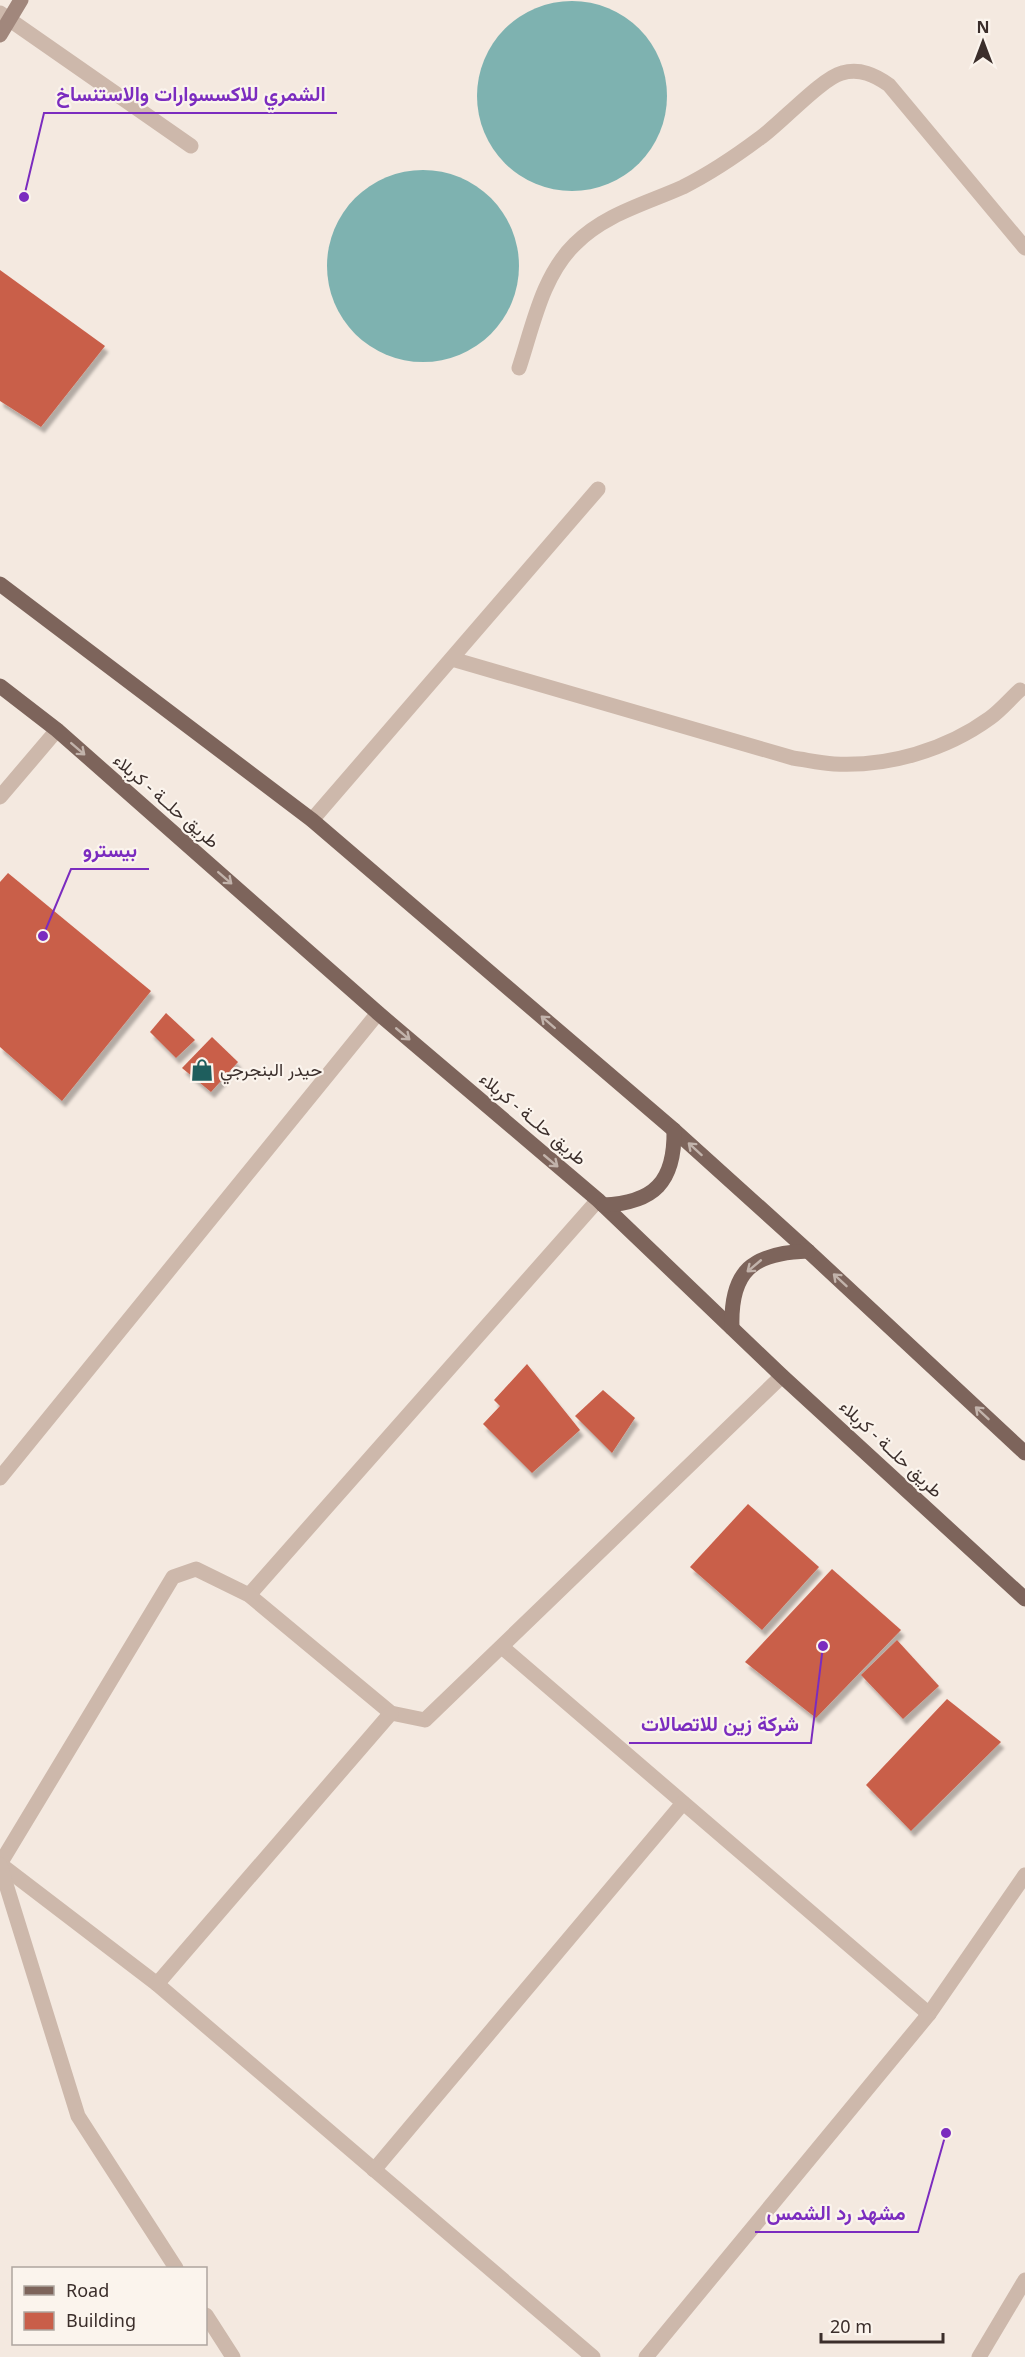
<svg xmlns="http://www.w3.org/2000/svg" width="1025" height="2357" viewBox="0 0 1025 2357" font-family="'Noto Sans',Vazirmatn,sans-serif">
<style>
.water{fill:#7eb2b0}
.building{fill:#c95e49;filter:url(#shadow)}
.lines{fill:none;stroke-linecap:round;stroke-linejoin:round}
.lane{stroke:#cdb8ab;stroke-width:15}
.street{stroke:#cdb8ab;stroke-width:15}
.secondary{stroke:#a1877c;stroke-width:15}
.primary{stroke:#7d645b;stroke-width:15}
.oneway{stroke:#c2b3ab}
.labels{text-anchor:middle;stroke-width:4.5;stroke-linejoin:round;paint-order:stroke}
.street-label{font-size:18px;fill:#3b2e2b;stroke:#fbf4ed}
.poi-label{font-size:18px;fill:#3b2e2b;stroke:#fbf4ed;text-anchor:start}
.leader{fill:none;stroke:#7b2cbf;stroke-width:2}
.callout-dot{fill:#7b2cbf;stroke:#fbf4ed;stroke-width:2}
.callout-label{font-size:20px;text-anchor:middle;font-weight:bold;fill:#7b2cbf;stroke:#fbf4ed;stroke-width:4.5;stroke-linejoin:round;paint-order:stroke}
</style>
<defs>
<filter id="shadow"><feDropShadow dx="3.5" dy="6" stdDeviation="1.5" flood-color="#0004"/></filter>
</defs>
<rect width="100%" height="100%" fill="#f4e9e0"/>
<g class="water">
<circle cx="572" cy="96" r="95"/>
<circle cx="423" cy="266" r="96"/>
</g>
<g class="building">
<path d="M 0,270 L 105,346 L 41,427 L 0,401 Z"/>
<path d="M 8,873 L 151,991 L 62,1101 L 0,1047 L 0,882 Z"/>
<path d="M 166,1013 L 195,1040 L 176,1058 L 150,1032 Z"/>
<path d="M 212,1037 L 238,1062 L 211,1092 L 182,1068 Z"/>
<path d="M 527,1364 L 580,1430 L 532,1473 L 483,1424 L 500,1406 L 494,1400 Z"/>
<path d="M 603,1390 L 635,1418 L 612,1453 L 575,1416 Z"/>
<path d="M 748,1504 L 819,1567 L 762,1630 L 690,1567 Z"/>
<path d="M 832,1569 L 901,1630 L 816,1718 L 745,1662 Z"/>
<path d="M 897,1640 L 939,1686 L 903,1719 L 861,1675 Z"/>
<path d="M 947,1699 L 1001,1742 L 911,1831 L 866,1785 Z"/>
</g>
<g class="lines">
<g class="lane">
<path d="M 519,368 C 533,326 542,276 575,244 C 605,214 645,204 683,187 C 711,173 736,156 760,138 C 781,123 822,78 842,73 C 860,68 875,75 889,85 L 1025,248"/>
<path d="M 452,659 L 793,758 C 807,760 820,763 834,764 C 888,767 946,750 990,718 C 1001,710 1010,699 1020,690"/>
<path d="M 312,820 L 598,489"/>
<path d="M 979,2357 L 1025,2280"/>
</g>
<g class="street">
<path d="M 0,13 L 191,146"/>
<path d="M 0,797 L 57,730"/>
<path d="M 0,1478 L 378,1013"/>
<path d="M 249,1595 L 598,1200"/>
<path d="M 502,1647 L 929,2014"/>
<path d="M 0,1864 L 173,1577 L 196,1569 L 249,1595 L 391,1713 L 425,1720 L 782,1376"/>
<path d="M 0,1864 L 157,1984 L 593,2357"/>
<path d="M 0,1865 L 78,2116 L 176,2268"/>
<path d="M 157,1984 L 391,1713"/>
<path d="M 374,2170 L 683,1803"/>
<path d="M 206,2315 L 233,2357"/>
<path d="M 646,2357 L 929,2014 L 1025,1875"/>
</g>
<path class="secondary" d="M 0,35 L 21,0"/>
<g class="primary">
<path d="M 0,584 L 312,820 L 674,1130 L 808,1251 L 1025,1453"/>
<path d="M 0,686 L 57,730 L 378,1013 L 598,1200 L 782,1376 L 1025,1599"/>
<path d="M 603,1205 C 654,1203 675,1182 674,1130"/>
<path d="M 732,1328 C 730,1270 753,1253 808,1251"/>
</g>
</g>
<defs><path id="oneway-shaft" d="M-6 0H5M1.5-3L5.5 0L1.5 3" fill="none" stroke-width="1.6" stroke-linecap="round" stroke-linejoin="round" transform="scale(1.5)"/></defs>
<g class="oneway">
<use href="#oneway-shaft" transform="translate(78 749) rotate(41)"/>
<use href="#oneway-shaft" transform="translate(225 878) rotate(41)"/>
<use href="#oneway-shaft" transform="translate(548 1022) rotate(-139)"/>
<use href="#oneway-shaft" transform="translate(403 1034) rotate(40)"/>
<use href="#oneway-shaft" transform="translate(695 1149) rotate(-138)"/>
<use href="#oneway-shaft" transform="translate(551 1161) rotate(40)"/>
<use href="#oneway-shaft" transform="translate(754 1266) rotate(140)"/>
<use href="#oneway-shaft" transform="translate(840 1280) rotate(-137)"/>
<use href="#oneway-shaft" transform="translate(982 1413) rotate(-137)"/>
</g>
<defs>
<g id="shop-bare" transform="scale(1.8)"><path d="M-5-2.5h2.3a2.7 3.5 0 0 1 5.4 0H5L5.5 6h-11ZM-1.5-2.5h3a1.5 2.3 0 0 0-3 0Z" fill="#1e5e5d" stroke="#fbf4ed" stroke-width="2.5" paint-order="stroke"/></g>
</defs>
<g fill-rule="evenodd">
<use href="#shop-bare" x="202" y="1070"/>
</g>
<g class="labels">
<g class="street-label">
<text transform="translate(166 801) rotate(41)" y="6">طريق حلــة - كربلاء</text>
<text transform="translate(533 1119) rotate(40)" y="6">طريق حلــة - كربلاء</text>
<text transform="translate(891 1449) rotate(43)" y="6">طريق حلــة - كربلاء</text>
</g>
<g class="poi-label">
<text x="220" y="1076">حيدر البنجرجي</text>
</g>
</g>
<path class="leader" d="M24 197L44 113H337M43 936L71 869H149M823 1646L811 1743H629M946 2133L918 2232H755"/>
<g class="callout-dot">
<circle cx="24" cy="197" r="6"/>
<circle cx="43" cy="936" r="6"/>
<circle cx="823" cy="1646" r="6"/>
<circle cx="946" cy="2133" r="6"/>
</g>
<g class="callout-label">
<text x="191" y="101">الشمري للاكسسوارات والاستنساخ</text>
<text x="110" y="857">بيسترو</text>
<text x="720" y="1731">شركة زين للاتصالات</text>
<text x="836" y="2220">مشهد رد الشمس</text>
</g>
<rect x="12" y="2267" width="195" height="78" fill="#fbf4ed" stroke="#aea59f" stroke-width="1.5"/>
<rect x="24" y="2286" width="30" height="9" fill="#7d645b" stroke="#aea59f" stroke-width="1.5"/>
<text x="66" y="2297" font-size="18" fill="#3b2e2b">Road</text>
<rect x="24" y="2312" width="30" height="18" fill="#c95e49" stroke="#aea59f" stroke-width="1.5"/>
<text x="66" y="2327" font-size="18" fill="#3b2e2b">Building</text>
<g transform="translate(983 42)" stroke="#fbf4ed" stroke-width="4.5" paint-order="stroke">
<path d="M0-4.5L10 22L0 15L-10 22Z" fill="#3b2e2b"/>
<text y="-9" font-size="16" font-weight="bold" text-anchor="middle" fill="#3b2e2b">N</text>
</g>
<path d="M821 2333v9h122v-9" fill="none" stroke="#3b2e2b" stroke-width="3"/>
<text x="830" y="2333" font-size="18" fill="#3b2e2b" stroke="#fbf4ed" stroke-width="4.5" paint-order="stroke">20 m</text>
</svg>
